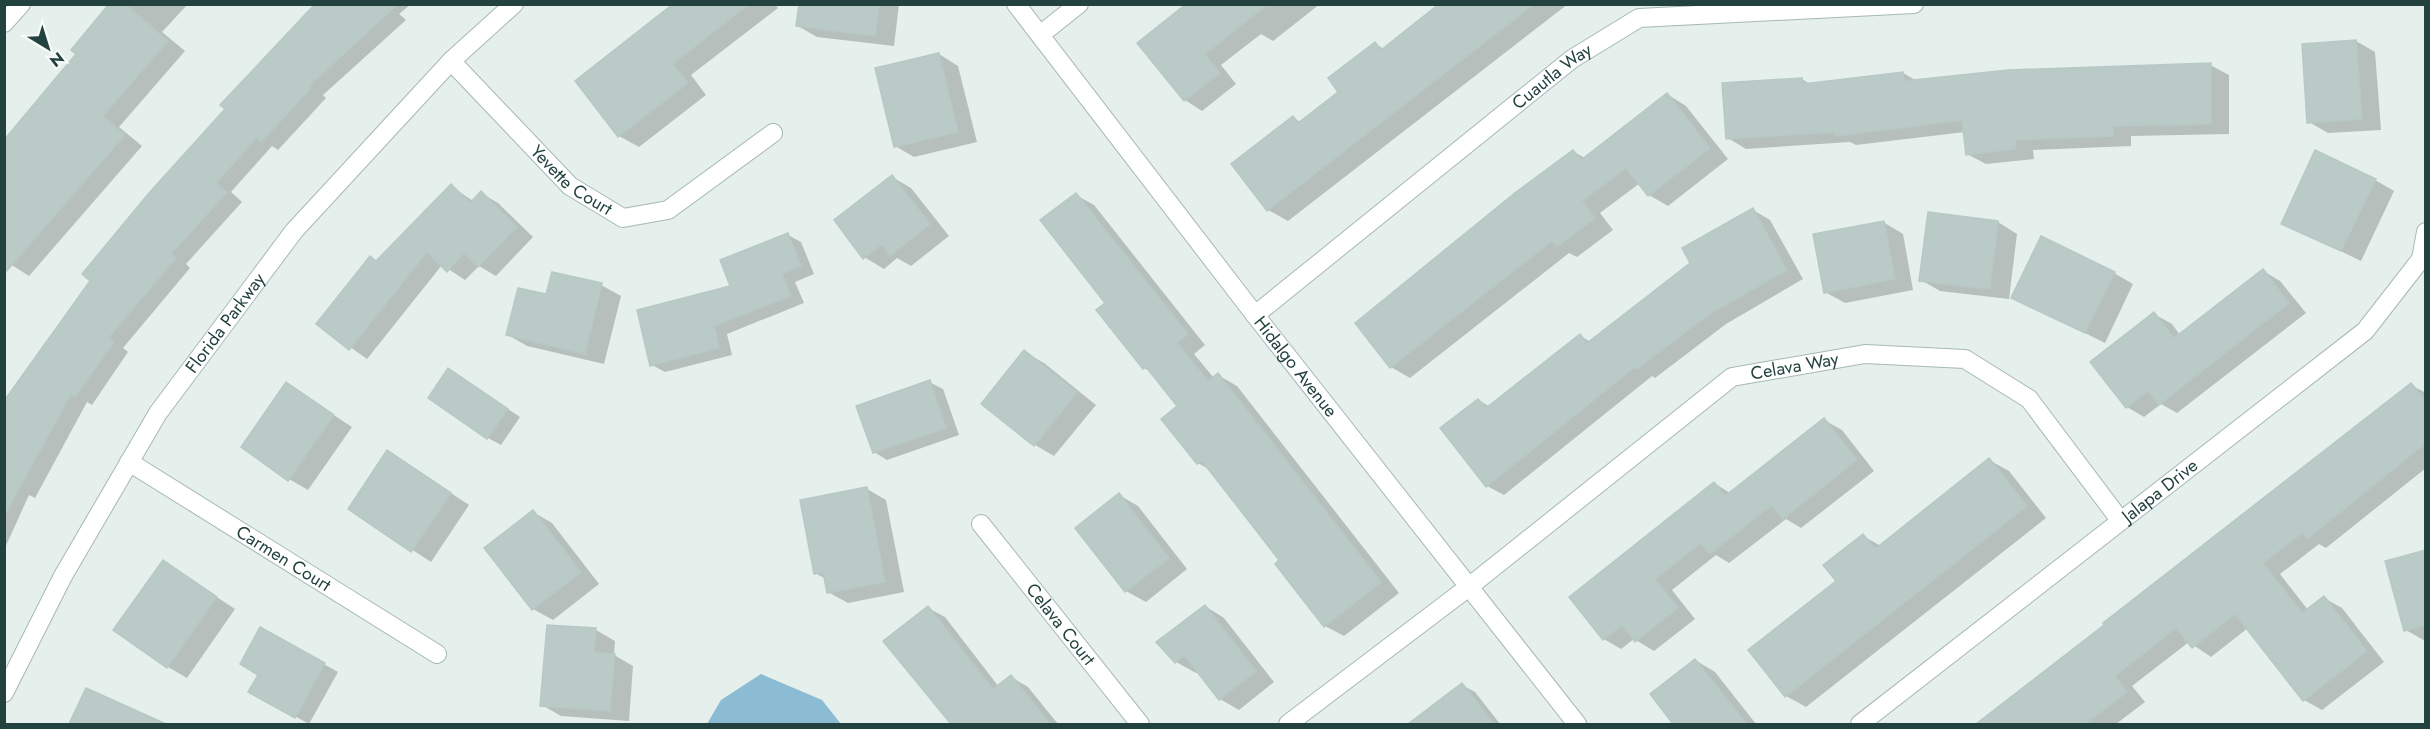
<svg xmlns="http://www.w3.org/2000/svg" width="2430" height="729" viewBox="0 0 2430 729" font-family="Jost,sans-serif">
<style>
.water{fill:#8cbcd4}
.shadow{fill:#0003}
.building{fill:#bacac6;stroke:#b7c9c5;stroke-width:1.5}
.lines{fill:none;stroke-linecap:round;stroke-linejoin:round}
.minor-casing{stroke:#a7b8b5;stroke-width:20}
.tertiary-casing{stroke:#a7b8b5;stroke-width:20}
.minor{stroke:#fff;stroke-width:18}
.tertiary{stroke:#fff;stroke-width:18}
.labels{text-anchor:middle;stroke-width:4.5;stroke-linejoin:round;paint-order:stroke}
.street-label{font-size:18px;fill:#23423f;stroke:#f6fbf9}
</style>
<rect width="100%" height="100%" fill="#e5efec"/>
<path class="water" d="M 761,674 L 822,700 L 841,724 L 707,724 L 721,700 Z"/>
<g class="shadow">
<path d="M 111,4 L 188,4 L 162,32 L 185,51 L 119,127 L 142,146 L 29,276 L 4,260 L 78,54 Z"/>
<path d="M 317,4 L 411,4 L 399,14 L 406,20 L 323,95 L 326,98 L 278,150 L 272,146 L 231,192 L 242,202 L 186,264 L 190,268 L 123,348 L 128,352 L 92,405 L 87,402 L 35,498 L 29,495 L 4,550 L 4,404 L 227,109 L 223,105 Z"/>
<path d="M 669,4 L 775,4 L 778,8 L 691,75 L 706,95 L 639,147 L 619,136 L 577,82 L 671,8 Z"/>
<path d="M 800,4 L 899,4 L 894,46 L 817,37 L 798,26 Z"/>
<path d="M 1212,4 L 1320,4 L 1273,41 L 1261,34 L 1221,65 L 1236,84 L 1202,111 L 1185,100 Z"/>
<path d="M 1441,4 L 1568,4 L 1288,221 L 1268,210 L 1293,118 L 1301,122 L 1340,92 L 1375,44 L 1384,49 Z"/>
<path d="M 2356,41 L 2375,52 L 2381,130 L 2328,133 L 2309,122 Z"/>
<path d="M 939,54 L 958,66 L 977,142 L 914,157 L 895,146 Z"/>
<path d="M 2210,65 L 2229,75 L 2229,134 L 2131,136 L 2131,146 L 2033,150 L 2034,159 L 1986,164 L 1967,154 L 1965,132 L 1856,145 L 1850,142 L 1746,149 L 1728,138 L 1802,79 L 1811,85 L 1903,73 L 1917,81 Z"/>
<path d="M 1667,94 L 1686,106 L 1728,159 L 1668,206 L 1649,195 L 1640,183 L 1600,213 L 1613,230 L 1577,257 L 1569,253 L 1410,378 L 1391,367 L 1574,152 L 1585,158 Z"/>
<path d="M 892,177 L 911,188 L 949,236 L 911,266 L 897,258 L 884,269 L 864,257 Z"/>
<path d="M 2375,180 L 2394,191 L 2361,261 L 2283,223 Z"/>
<path d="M 451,186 L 473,201 L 481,193 L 498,203 L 533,237 L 496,276 L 479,266 L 465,280 L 442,265 L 367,359 L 318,324 Z"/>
<path d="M 1076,195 L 1094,205 L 1205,345 L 1194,354 L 1214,378 L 1218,375 L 1237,386 L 1399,593 L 1344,636 L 1325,626 L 1282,560 L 1212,471 L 1198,463 L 1163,420 L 1179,406 L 1153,373 L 1144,368 L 1107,303 Z"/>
<path d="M 1753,210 L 1770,220 L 1803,279 L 1726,324 L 1655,378 L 1652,376 L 1504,495 L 1487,486 L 1479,400 L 1490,407 L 1580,336 L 1591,342 L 1692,263 Z"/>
<path d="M 1930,214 L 1998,222 L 2017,234 L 2009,299 L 1940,291 L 1921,280 Z"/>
<path d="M 1883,222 L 1903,234 L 1913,290 L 1845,303 L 1825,292 Z"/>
<path d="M 788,235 L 801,242 L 814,274 L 795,282 L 804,303 L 727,334 L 732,355 L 665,372 L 652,365 Z"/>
<path d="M 2263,271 L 2280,281 L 2306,313 L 2177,413 L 2161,404 L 2144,417 L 2127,407 L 2154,314 L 2172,324 L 2180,335 Z"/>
<path d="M 2114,273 L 2133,284 L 2105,343 L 2013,297 Z"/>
<path d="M 601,285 L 621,296 L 604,364 L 527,346 L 508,335 L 547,296 Z"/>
<path d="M 1024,352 L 1044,363 L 1096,405 L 1054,456 L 1035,445 L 983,404 Z"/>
<path d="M 462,378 L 520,417 L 501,445 L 488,438 Z"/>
<path d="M 929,382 L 943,389 L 959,435 L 887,460 L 874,452 Z"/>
<path d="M 286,384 L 352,427 L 308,490 L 289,479 Z"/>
<path d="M 2411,385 L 2426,393 L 2426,468 L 2326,548 L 2319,544 L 2280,574 L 2308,610 L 2324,598 L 2342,608 L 2384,662 L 2322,710 L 2304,700 L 2248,628 L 2211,657 L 2189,642 L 2132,686 L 2145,702 L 2116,724 L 1977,724 Z"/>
<path d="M 1824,420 L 1842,430 L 1874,471 L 1801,528 L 1786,519 L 1729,563 L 1716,555 L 1672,590 L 1695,619 L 1654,651 L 1634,639 L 1621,649 L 1604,639 L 1714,483 L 1730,493 Z"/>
<path d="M 1989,460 L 2009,471 L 2046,518 L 1806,707 L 1786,696 L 1838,581 L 1863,536 L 1881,546 Z"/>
<path d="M 407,464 L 469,505 L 431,562 L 350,509 Z"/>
<path d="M 867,489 L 886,500 L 904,592 L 848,603 L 828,592 L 826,579 L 815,573 Z"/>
<path d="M 1119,495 L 1138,506 L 1187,569 L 1146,602 L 1126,591 Z"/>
<path d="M 533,512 L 552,523 L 599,584 L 553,620 L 533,609 L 486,549 Z"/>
<path d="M 2426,551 L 2426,641 L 2425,641 L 2406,630 Z"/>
<path d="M 163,562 L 235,609 L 187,678 L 168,667 Z"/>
<path d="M 1205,606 L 1224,618 L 1274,682 L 1239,710 L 1220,699 L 1198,671 L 1196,673 L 1176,662 L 1159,643 Z"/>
<path d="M 928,608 L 945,617 L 999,687 L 1011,677 L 1028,687 L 1058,724 L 952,724 L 885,641 Z"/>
<path d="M 261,629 L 338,672 L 309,724 L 250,691 L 260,674 Z"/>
<path d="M 596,630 L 615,641 L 614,655 L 633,666 L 629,721 L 561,716 L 542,705 Z"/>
<path d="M 1695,660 L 1715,672 L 1756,724 L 1675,724 L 1652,695 Z"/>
<path d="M 1462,685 L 1475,692 L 1500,724 L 1411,724 Z"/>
<path d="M 87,690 L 149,720 L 146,724 L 70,724 Z"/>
</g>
<g class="building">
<path d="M 109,4 L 125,4 L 168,41 L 103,116 L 125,135 L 4,274 L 4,140 L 76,54 L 71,50 Z"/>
<path d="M 315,4 L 398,4 L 309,86 L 311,88 L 261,142 L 256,138 L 216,183 L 227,192 L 171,254 L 176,258 L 108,338 L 114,342 L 75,397 L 71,394 L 4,516 L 4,401 L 90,281 L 82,274 L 149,193 L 225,109 L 220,105 Z"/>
<path d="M 673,4 L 749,4 L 673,64 L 688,83 L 618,137 L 575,81 Z"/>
<path d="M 799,4 L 879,4 L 875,36 L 796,26 Z"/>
<path d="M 1186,4 L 1268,4 L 1205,54 L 1220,73 L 1184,101 L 1137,43 Z"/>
<path d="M 1439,4 L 1534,4 L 1267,211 L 1231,164 L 1293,116 L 1298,123 L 1338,92 L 1328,78 L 1375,42 L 1381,50 Z"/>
<path d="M 2356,40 L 2362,119 L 2307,123 L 2302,44 Z"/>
<path d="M 939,53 L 958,132 L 894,147 L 875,68 Z"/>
<path d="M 2211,63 L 2211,124 L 2113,126 L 2113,136 L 2015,140 L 2016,149 L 1966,155 L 1962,120 L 1836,136 L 1835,132 L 1726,139 L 1722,83 L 1802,78 L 1803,84 L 1903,72 L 1904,81 L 2008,70 Z"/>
<path d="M 1667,93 L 1710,148 L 1648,196 L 1626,168 L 1582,201 L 1595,218 L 1557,247 L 1552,241 L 1390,368 L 1355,323 L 1516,192 L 1573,150 L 1581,160 Z"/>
<path d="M 2315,150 L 2376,179 L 2341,251 L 2281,224 Z"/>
<path d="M 892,175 L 930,224 L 890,256 L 882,244 L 863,259 L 834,220 Z"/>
<path d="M 451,184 L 470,203 L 481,191 L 517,227 L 478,267 L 464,253 L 447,272 L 427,252 L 349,350 L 316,324 L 370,256 L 376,261 Z"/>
<path d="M 1076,193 L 1188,334 L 1177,343 L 1208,381 L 1218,373 L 1381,582 L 1324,627 L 1275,564 L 1279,560 L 1202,461 L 1197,464 L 1161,419 L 1177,406 L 1146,367 L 1143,369 L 1096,310 L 1105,303 L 1040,220 Z"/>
<path d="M 1753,208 L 1787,270 L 1708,315 L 1637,369 L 1635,367 L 1486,487 L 1440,428 L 1478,399 L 1486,408 L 1580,334 L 1587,343 L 1690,263 L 1682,248 Z"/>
<path d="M 1928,212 L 1998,221 L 1990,289 L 1919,281 Z"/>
<path d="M 1884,221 L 1895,279 L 1824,293 L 1813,234 Z"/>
<path d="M 788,233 L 801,266 L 782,274 L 791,296 L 714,326 L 719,348 L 650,366 L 637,310 L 730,286 L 720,260 Z"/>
<path d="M 2041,236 L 2115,272 L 2085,333 L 2011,298 Z"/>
<path d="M 2263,269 L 2289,303 L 2159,405 L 2148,391 L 2126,408 L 2090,362 L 2154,312 L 2174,338 Z"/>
<path d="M 552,272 L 602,283 L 585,354 L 506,335 L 518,288 L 546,294 Z"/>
<path d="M 1024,350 L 1077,392 L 1034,446 L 981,404 Z"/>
<path d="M 448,368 L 508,409 L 487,439 L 428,398 Z"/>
<path d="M 930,380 L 946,428 L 873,453 L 856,406 Z"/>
<path d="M 286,382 L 334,415 L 288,481 L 241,447 Z"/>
<path d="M 2411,383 L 2426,401 L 2426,443 L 2307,539 L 2302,533 L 2263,563 L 2302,613 L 2324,596 L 2367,651 L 2303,701 L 2235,614 L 2192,648 L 2176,628 L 2115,676 L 2127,692 L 2085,724 L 1976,724 L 2104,625 L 2103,623 Z"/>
<path d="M 1824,418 L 1857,460 L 1783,519 L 1772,505 L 1710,554 L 1701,543 L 1655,579 L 1678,608 L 1635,642 L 1622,625 L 1603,640 L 1569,597 L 1714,482 L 1725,496 Z"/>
<path d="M 387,450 L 451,493 L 411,552 L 348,509 Z"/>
<path d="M 1989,458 L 2027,506 L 1785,697 L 1748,650 L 1836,581 L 1823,565 L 1863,534 L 1875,549 Z"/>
<path d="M 867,487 L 885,582 L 827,593 L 823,572 L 814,574 L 800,500 Z"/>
<path d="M 1119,493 L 1169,558 L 1125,592 L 1075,528 Z"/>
<path d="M 533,510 L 581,572 L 532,610 L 484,548 Z"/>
<path d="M 2426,550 L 2426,625 L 2404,631 L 2385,561 Z"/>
<path d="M 163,560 L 217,597 L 167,668 L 113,630 Z"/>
<path d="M 1205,605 L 1256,671 L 1219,700 L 1184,655 L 1175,663 L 1156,642 Z"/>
<path d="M 928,606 L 993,689 L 1011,675 L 1050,724 L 951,724 L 883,641 Z"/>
<path d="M 547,625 L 596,628 L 594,652 L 615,654 L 610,711 L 540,706 Z"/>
<path d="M 260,627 L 325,663 L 295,718 L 248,692 L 258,675 L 240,664 Z"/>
<path d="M 1695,659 L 1747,724 L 1673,724 L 1650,694 Z"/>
<path d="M 1462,683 L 1494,724 L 1408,724 Z"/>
<path d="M 86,688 L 166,724 L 69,724 Z"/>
</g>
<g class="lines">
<g class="minor-casing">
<g id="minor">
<path id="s1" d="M 1016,4 L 1255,315 L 1577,724"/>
<path d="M 4,23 L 21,4"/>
<path d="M 1040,35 L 1079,4"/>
<path id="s2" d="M 451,61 L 570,186 L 623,218 L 668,210 L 773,133"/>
<path id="s3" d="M 1255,315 L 1572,59 L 1639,18 L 1914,4"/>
<path id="s4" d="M 129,462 L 437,654"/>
<path id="s5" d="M 981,524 L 1140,724"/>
<path id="s6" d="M 1288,724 L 1470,586 L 1732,377 L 1865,354 L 1965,359 L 2029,399 L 2120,520"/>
<path id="s7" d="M 1860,724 L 2365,331 L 2421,259 L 2426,232"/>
</g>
</g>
<g class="tertiary-casing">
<g id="tertiary">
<path id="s8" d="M 4,693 L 63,576 L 158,413 L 294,231 L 451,61 L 514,4"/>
</g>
</g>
<use href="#minor" class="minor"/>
<use href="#tertiary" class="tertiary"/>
</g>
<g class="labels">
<g class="street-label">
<text dy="6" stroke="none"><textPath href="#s3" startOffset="381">Cuautla Way</textPath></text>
<text dy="6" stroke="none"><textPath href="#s2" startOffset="170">Yevette Court</textPath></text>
<text dy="6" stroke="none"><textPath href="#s8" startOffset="432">Florida Parkway</textPath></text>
<text dy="6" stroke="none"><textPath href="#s1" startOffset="458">Hidalgo Avenue</textPath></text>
<text dy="6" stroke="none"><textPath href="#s6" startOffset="627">Celava Way</textPath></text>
<text dy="6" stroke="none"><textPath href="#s7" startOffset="380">Jalapa Drive</textPath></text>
<text dy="6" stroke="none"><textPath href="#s4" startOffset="182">Carmen Court</textPath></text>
<text dy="6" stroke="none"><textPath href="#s5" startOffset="128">Celava Court</textPath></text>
</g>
</g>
<rect width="2430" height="729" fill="none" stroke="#23423f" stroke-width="12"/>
<g transform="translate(48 48) rotate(142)" stroke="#f6fbf9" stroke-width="4.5" paint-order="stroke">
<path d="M0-4.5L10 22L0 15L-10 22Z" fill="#23423f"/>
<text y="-9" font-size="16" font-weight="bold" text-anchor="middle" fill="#23423f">N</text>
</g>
</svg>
